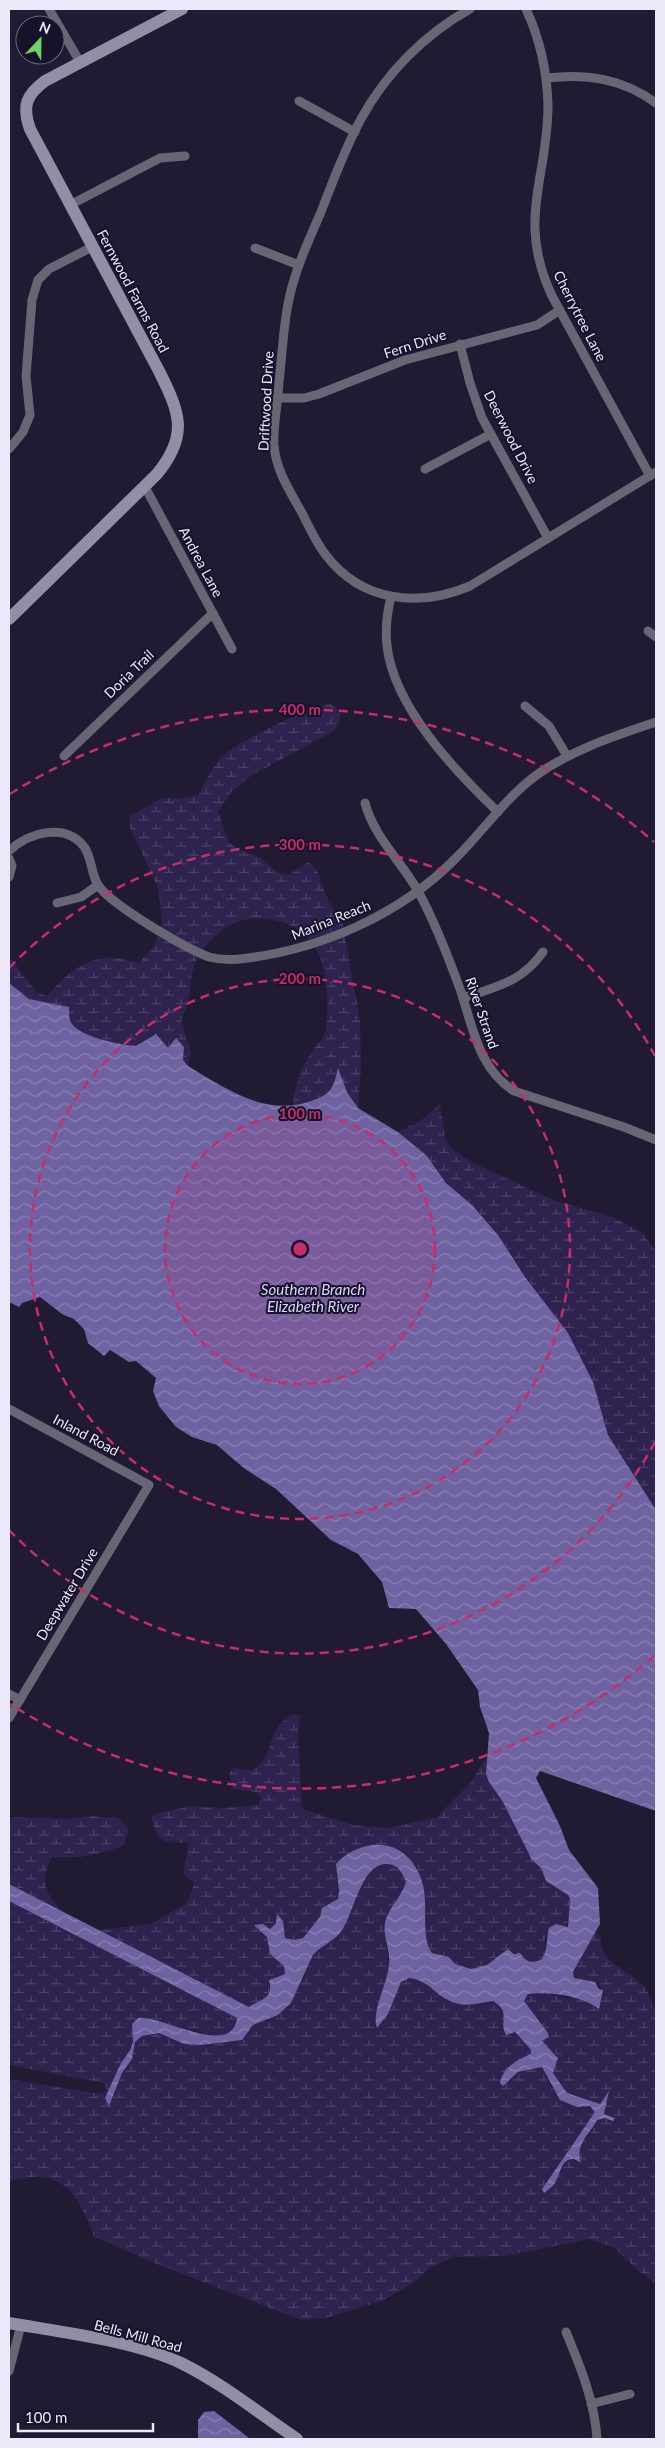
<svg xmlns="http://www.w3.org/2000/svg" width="665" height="2448" viewBox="0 0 665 2448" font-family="Lato,sans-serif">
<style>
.wetland{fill:url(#wetland-marsh)}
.water{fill:url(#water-waves)}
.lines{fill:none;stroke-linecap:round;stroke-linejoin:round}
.street{stroke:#686673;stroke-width:9}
.secondary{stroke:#918fa3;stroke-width:12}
.ring{fill:none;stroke:#c62d6b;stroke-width:2.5;stroke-dasharray:9 6}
.labels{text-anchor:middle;stroke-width:4;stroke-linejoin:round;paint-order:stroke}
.street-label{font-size:14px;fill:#ebe9f9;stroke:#171229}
.water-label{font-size:15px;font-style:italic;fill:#dbd6fc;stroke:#171229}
.centre{fill:#c62d6b;stroke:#171229;stroke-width:2.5}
.ring-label{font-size:15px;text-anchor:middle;font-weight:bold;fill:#c62d6b;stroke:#171229;stroke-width:4;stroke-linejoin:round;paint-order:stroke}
</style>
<defs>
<pattern id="wetland-marsh" width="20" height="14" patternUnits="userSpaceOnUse" patternTransform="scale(1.25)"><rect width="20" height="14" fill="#2d234e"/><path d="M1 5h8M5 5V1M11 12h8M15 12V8" fill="none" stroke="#4c4368"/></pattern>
<pattern id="water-waves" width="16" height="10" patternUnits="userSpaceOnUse" patternTransform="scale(1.25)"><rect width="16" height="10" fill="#6e62a1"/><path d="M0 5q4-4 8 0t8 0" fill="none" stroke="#8a80b3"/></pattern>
</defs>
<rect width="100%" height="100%" fill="#201b33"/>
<g class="wetland">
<path d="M 329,703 L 339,710 L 340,721 L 334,731 L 249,777 L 231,792 L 218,812 L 229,842 L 237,849 L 259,857 L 277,872 L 289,875 L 308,862 L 317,870 L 328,901 L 342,920 L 360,1020 L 361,1066 L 358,1108 L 347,1092 L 338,1069 C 330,1099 320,1098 293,1107 C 294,1086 301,1068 313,1050 C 318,1043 326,1037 326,1028 C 331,978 325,924 265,919 C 240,916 221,928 206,946 C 184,970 196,994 181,1019 L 191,1053 L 188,1066 L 183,1061 L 184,1047 L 168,1049 L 156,1034 L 136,1046 C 121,1045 74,1036 70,1020 C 69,1016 69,1011 69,1007 L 29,999 L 9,983 L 9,956 L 36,992 L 47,996 C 61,979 81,961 104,958 C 114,956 129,961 139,963 L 154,946 L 162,923 L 158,888 L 130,828 L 130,816 L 162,798 L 186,798 L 198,795 C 205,784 211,768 220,759 C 233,743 308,708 329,703 Z"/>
<path d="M 440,1104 L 445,1138 L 451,1148 L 471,1162 L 556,1201 L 610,1216 L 641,1232 L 656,1251 L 656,1510 L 608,1435 L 593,1382 L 498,1235 L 472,1205 L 446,1183 L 427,1156 L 398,1132 L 423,1119 Z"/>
<path d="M 291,1715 L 300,1715 L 298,1732 L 302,1809 L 353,1825 L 388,1828 L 437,1817 L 471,1782 L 487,1756 L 486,1774 L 489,1782 L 503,1802 L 532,1859 L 541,1868 L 546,1881 L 568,1895 L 570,1899 L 567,1927 L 556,1924 L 545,1940 L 546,1952 L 543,1959 L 532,1962 L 508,1949 L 487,1965 L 471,1969 L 455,1964 L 449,1957 L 432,1953 C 426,1944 424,1930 427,1919 C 419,1881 423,1859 382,1844 L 336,1873 L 339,1891 L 338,1899 L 322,1908 L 321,1916 L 303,1938 L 294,1940 L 285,1938 L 284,1929 L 277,1914 L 276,1923 L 269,1929 L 254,1925 L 267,1937 L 270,1954 L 284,1966 L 285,1975 L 276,1976 L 268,1997 L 249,2007 L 98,1930 L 151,1924 L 186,1904 L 195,1883 L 183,1874 L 189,1842 C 163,1844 156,1842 151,1815 L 191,1806 L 225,1808 L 258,1805 L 261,1798 L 257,1792 L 233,1789 L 229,1774 L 234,1768 L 250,1771 C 275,1757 266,1742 279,1725 C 282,1721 288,1718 291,1715 Z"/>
<path d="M 92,1816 L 118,1818 L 129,1829 L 124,1845 C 98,1856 80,1858 52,1857 C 40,1880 44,1892 62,1911 L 9,1884 L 9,1817 L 65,1819 Z"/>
<path d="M 380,1864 C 395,1863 400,1869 406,1882 L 400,1899 L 388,1913 L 385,1931 L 389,1967 L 383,1994 L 394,1998 L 401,1982 L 409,1978 L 427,1984 L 448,2001 L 493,2001 L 501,2006 L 505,2014 L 504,2031 L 506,2034 L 514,2032 L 531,2050 L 531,2054 C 516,2060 510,2067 500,2079 L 503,2085 L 518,2072 L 542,2067 L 551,2087 L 581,2108 L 586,2106 L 593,2108 L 595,2112 L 593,2115 L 546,2182 L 556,2182 L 561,2167 L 570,2159 L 580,2163 L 580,2144 L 592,2131 L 597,2120 L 605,2118 L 612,2121 L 604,2114 L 609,2092 L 600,2104 L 567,2093 L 553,2073 L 556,2054 L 549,2050 L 542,2041 L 549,2037 L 548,2033 L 524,2001 C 529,1985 555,1996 567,1998 C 572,1998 577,1997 582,1998 C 588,2000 594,2005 599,2008 L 603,1990 L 595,1982 L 574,1978 L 573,1972 L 596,1932 L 601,1938 C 598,1961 626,1969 641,1983 C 648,1990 652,2003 656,2011 L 656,2284 L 639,2271 L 613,2247 L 589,2239 L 505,2256 L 454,2257 L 431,2267 L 412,2284 L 382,2301 L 325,2318 L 301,2320 L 147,2260 L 94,2236 C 77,2192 61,2165 9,2182 L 9,2079 L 100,2094 L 107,2090 L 104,2083 L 9,2065 L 9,1901 L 237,2018 C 236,2029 233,2033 222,2037 L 171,2025 L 155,2019 L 132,2024 L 133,2042 L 117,2073 L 109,2105 L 122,2073 L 132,2059 L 135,2042 L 142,2036 L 159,2033 L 184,2044 L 212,2045 L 224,2041 L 242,2040 L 253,2025 L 278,2015 L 303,1980 L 313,1955 L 344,1926 L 362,1884 L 367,1876 Z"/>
</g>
<g class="water">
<path d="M 9,983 L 29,999 L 69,1007 C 69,1011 69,1016 70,1020 C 74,1036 121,1045 136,1046 L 156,1034 L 168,1048 L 176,1038 L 184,1047 L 183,1060 L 188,1066 C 225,1088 264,1116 308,1102 C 330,1095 333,1090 338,1068 L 347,1092 L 358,1108 L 398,1132 L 427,1156 L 446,1183 L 472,1205 L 498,1235 L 525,1277 L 568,1333 L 593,1382 L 608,1435 L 656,1510 L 656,1811 L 540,1771 L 536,1778 L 560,1826 L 569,1850 L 598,1888 L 600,1924 L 573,1972 L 574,1978 L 595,1982 L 599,1989 L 603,1990 L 599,2009 C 584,1996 547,1991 528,1994 L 524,2001 L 548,2033 L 549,2037 L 542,2041 L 558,2058 L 553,2073 L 567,2093 L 600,2104 L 609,2091 L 604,2114 L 615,2118 L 613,2121 L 605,2118 L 597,2120 C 589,2136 575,2143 581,2163 L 574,2159 C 561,2159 561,2172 556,2181 C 554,2186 548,2190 544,2193 L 542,2189 L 595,2112 L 590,2106 L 577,2107 L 560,2100 L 542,2067 L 518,2072 L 503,2086 L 500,2083 C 502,2068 518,2059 531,2054 L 531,2050 L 515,2032 L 506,2035 C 498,2021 512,2012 493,2001 C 479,2003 464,2008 450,2001 C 434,1994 430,1981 409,1978 L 401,1982 L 388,2014 L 377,2028 C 371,2012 387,1985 389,1965 C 391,1950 381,1934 386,1919 C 390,1906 402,1896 406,1882 C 402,1872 397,1863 385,1864 C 360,1866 353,1918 340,1933 C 332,1942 321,1946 313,1955 L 291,2003 L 278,2015 L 253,2025 L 242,2040 L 202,2045 L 184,2044 L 159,2033 L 142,2036 L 135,2042 L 132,2059 L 122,2073 L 109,2106 L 105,2098 L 120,2065 L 130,2050 L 133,2042 L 132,2024 L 138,2018 C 163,2015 232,2059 237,2018 L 9,1901 L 9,1884 L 249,2007 C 262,1998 274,1999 269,1980 L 285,1974 L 284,1966 L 270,1954 L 267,1937 L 254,1925 L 263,1924 L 270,1929 L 276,1923 L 277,1914 L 283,1921 L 285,1938 L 294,1940 L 303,1938 L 320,1917 L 322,1908 L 338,1899 L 339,1891 L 336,1864 C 342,1857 347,1854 355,1850 C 382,1838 408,1847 420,1876 C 431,1901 419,1935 432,1953 L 449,1957 L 455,1964 L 471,1969 L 487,1965 L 508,1949 L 514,1954 L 520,1953 C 526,1962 532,1964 542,1959 C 548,1950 546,1939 549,1928 L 556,1924 L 568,1927 L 570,1899 L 568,1895 L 546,1881 L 541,1868 L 532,1860 L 503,1802 L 489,1782 L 486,1774 L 489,1733 L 480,1707 L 478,1690 L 446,1644 L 416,1609 L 389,1608 L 382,1582 L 358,1554 L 331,1540 L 276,1489 L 245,1469 L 217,1445 L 192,1437 L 176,1427 L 159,1406 L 153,1391 L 156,1378 L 136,1361 L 129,1362 L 110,1350 L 104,1356 L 88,1343 L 84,1329 L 74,1319 L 62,1314 L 40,1297 L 22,1303 L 19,1307 L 9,1302 Z"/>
<path d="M 214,2411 L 249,2438 L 250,2439 L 198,2439 L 198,2420 L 204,2412 Z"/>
</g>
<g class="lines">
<g class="street">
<path d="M 49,9 L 80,62"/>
<path d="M 470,9 C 425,34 386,73 361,119 C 345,148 333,181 321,212 C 308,242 294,272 288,304 C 283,330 282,357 279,382 C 278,403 273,425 274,445 C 276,471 290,491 302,513 C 309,527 316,542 325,554 C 361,602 418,608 470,586 L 656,472"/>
<path d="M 526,9 C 540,39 547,72 548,105 C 548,179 516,219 552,296 L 650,476"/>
<path d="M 546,78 C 587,73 623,79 656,103"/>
<path d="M 299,101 L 355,132"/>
<path d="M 70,205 L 160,158 L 185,156"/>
<path d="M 255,248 L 299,265"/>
<path d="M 460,344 L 470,383 L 482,418 L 548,538"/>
<path d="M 278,398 L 304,398 L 319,394 L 405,360 L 537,325 L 560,310"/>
<path d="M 9,449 L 23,432 L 30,415 L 26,376 L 32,300 L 38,280 L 49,269 L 92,247"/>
<path d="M 425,469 L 491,434"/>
<path d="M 145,487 L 232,649"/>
<path d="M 391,597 C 387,613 385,629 387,646 C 394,707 455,771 498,812"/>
<path d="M 648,631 L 656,637"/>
<path d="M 525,706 L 549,726 L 567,756"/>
<path d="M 64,756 L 213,613"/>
<path d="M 365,803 C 374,837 401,861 418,891 C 435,922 448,956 460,989 C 473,1027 478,1068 514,1091 L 624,1127 L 656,1140"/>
<path d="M 9,851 C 28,833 66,821 85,848 C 92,859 91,874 98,885 C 111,905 185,948 209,957 C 220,960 230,960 240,959 C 320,950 400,915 456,858 C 484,830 506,797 538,774 C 574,749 615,736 656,722"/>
<path d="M 9,858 L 12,866 L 9,877"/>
<path d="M 57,903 L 81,897 L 98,885"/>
<path d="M 463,998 C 496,987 522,982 543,952"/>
<path d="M 9,1409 L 149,1485 L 9,1718"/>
<path d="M 9,1694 L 20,1700"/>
<path d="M 566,2332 C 580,2366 595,2402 597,2439"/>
<path d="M 9,2371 L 21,2325"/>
<path d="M 591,2404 L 630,2394"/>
</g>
<g class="secondary">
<path d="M 9,619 L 157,474 C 189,435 180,413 159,371 L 30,129 C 22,106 26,95 45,81 L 182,9"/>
<path d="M 9,2323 C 60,2332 136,2341 183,2364 C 223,2384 260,2414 297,2439"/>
</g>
</g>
<circle cx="300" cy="1249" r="135" fill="#c62d6b" fill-opacity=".12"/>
<g class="ring">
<circle cx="300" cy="1249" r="135"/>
<circle cx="300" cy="1249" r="270"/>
<path d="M655 1442A404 404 0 0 1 9 1530M9 968A404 404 0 0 1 655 1056"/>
<path d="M654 1656A539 539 0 0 1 10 1704M10 794A539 539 0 0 1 654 842"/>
</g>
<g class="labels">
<g class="street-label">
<text transform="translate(133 291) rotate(62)" y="5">Fernwood Farms Road</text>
<text transform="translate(580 316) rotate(63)" y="5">Cherrytree Lane</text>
<text transform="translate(415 344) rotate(-18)" y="5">Fern Drive</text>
<text transform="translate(266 401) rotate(-87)" y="5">Driftwood Drive</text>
<text transform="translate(511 437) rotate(63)" y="5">Deerwood Drive</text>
<text transform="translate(201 562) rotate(62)" y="5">Andrea Lane</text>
<text transform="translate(129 674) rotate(-44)" y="5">Doria Trail</text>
<text transform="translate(331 920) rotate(-22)" y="5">Marina Reach</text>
<text transform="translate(482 1013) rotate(71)" y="5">River Strand</text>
<text transform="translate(86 1435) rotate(28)" y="5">Inland Road</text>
<text transform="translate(67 1594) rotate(-59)" y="5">Deepwater Drive</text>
<text transform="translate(138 2336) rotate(15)" y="5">Bells Mill Road</text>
</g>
<g class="water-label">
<text x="313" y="1295">Southern Branch<tspan x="313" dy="17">Elizabeth River</tspan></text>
</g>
</g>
<circle cx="300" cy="1249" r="8" class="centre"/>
<g class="ring-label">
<text x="300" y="715">400 m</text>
<text x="300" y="850">300 m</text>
<text x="300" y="984">200 m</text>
<text x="300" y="1119">100 m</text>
</g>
<rect width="665" height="2448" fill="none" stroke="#ebe9f9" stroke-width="20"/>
<g transform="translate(40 40) rotate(22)"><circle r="24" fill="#171229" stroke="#6c687c"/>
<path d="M0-4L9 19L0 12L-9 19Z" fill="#6ed361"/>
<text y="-8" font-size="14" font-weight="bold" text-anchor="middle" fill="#ebe9f9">N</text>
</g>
<path d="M18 2423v8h135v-8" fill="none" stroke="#ebe9f9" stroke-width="2.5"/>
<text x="25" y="2423" font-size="15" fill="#ebe9f9" stroke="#171229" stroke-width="4" paint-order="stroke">100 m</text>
</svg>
